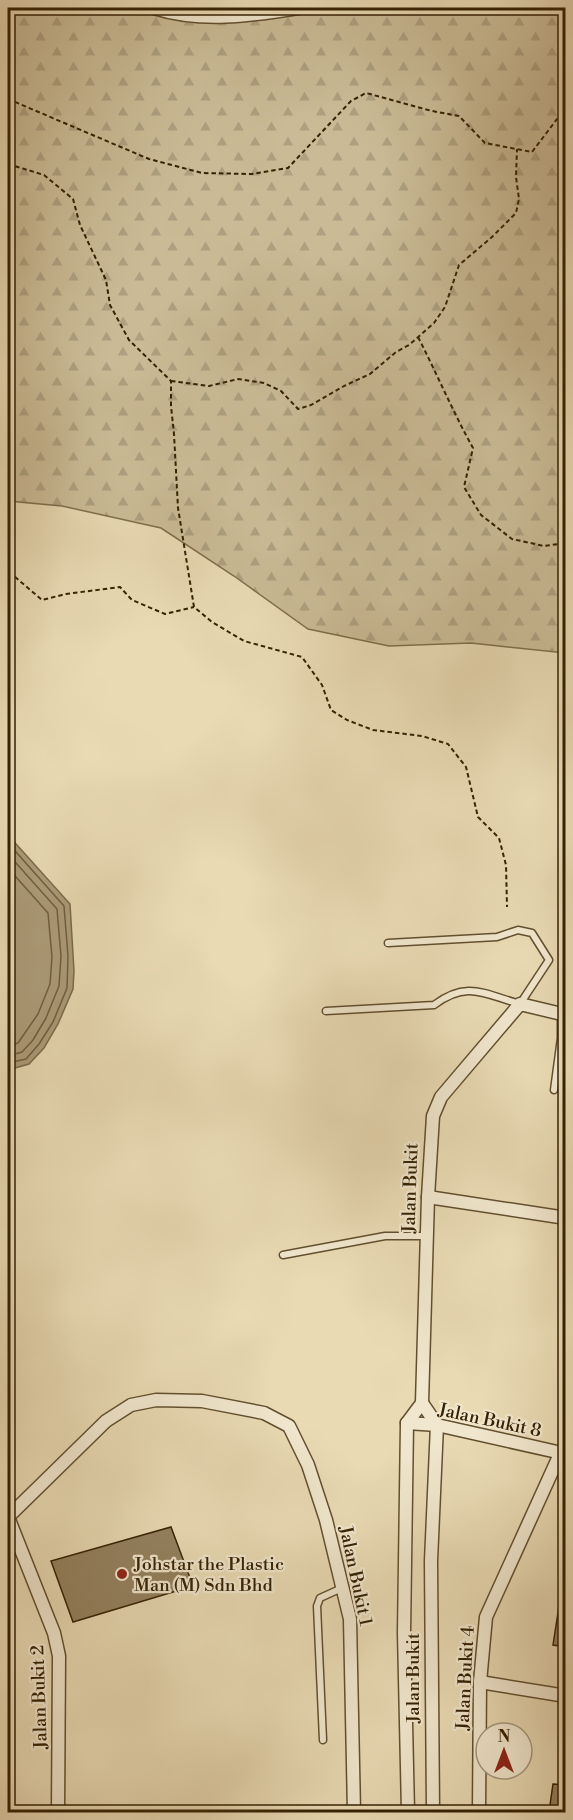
<svg xmlns="http://www.w3.org/2000/svg" width="573" height="1820" viewBox="0 0 573 1820" font-family="'Libre Bodoni',serif">
<style>
.forest{fill:url(#forest-firs);stroke:#806e4c;stroke-width:1.5}
.water{fill:#ac9b78;stroke:#7c6a49;stroke-width:1.5}
.lines{fill:none;stroke-linecap:round;stroke-linejoin:round}
.shore{stroke:#705e3e;stroke-width:1.5}
.building{fill:#93815f;stroke:#352103;stroke-width:1.5}
.service-casing{stroke:#624f2f;stroke-width:9}
.minor-casing{stroke:#624f2f;stroke-width:15}
.path{stroke:#352103;stroke-width:2;stroke-dasharray:4.5 3;stroke-linecap:butt}
.service{stroke:#f1e7ce;stroke-width:6}
.minor{stroke:#f1e7ce;stroke-width:12}
.poi-dot{fill:#8f2418;stroke:#f1e7ce;stroke-width:2}
.labels{text-anchor:middle;stroke-width:4.5;stroke-linejoin:round;paint-order:stroke}
.street-label{font-size:18px;fill:#352103;stroke:#f1e7ce}
.poi-label{font-size:18px;fill:#352103;stroke:#f1e7ce;text-anchor:start}
</style>
<defs>
<pattern id="forest-firs" width="22" height="20" patternUnits="userSpaceOnUse" patternTransform="scale(1.5)"><rect width="22" height="20" fill="#cabb96"/><path d="M5 1l3.5 6h-7zM16 11l3.5 6h-7z" fill="#aea080"/></pattern>
</defs>
<rect width="100%" height="100%" fill="#e9dab4"/>
<filter id="stains"><feTurbulence type="fractalNoise" baseFrequency=".00333" numOctaves="4"/><feColorMatrix values="0 0 0 0 .2 0 0 0 0 .09 0 0 0 0 .02 0 0 0 .5 -.17"/></filter>
<radialGradient id="worn" r=".72"><stop offset=".6" stop-color="#630" stop-opacity="0"/><stop offset="1" stop-color="#630" stop-opacity=".3"/></radialGradient>
<path class="forest" d="M 8,8 L 565,8 L 565,653 L 471,643 L 389,646 L 308,629 L 234,576 L 161,528 L 62,506 L 8,501 Z"/>
<path class="water" d="M 8,835 L 70,904 L 74,971 L 73,989 L 58,1024 L 44,1048 L 29,1064 L 8,1070 Z"/>
<g class="lines">
<g class="shore">
<path d="M 8,843 L 64,906 L 68,956 L 67,988 L 53,1022 L 39,1044 L 26,1059 L 8,1063"/>
<path d="M 8,854 L 57,909 L 61,956 L 59,986 L 46,1018 L 33,1040 L 22,1052 L 8,1056"/>
<path d="M 8,868 L 48,913 L 52,957 L 50,984 L 38,1014 L 18,1043 L 8,1046"/>
</g>
</g>
<g class="building">
<path d="M 171,1527 L 193,1586 L 73,1622 L 51,1561 Z"/>
<path d="M 559,1606 L 566,1607 L 566,1647 L 553,1645 Z"/>
<path d="M 553,1784 L 566,1785 L 566,1812 L 549,1812 Z"/>
</g>
<g class="lines">
<g class="service-casing">
<g id="service">
<path d="M 326,1011 L 434,1005 C 467,980 484,994 520,1004 L 549,960 L 532,933 L 518,930 L 497,937 L 388,943"/>
<path d="M 554,1090 L 561,1038 L 561,1014"/>
<path d="M 283,1255 L 385,1236 L 426,1236"/>
<path d="M 323,1740 L 317,1606 L 320,1598 L 342,1588"/>
</g>
</g>
<g class="minor-casing">
<g id="minor">
<path d="M 154,8 C 202,23 249,16 298,8"/>
<path d="M 428,1197 L 566,1218"/>
<path d="M 422,1403 L 437,1425 L 431,1561 L 433,1812"/>
<path d="M 407,1423 L 437,1425 L 566,1454"/>
<path d="M 8,1517 L 106,1421 L 131,1405 L 156,1400 L 202,1401 L 264,1413 L 289,1426 L 308,1465 L 326,1520 L 350,1619 L 354,1812"/>
<path d="M 8,1517 L 54,1633 L 59,1656 L 58,1812"/>
<path d="M 480,1682 L 566,1696"/>
<path d="M 408,1812 L 404,1633 L 407,1423 L 422,1403 L 428,1197 L 433,1116 L 441,1097 L 520,1004 L 566,1015"/>
<path d="M 479,1812 L 480,1682 L 486,1617 L 560,1454"/>
</g>
</g>
<g class="path">
<path d="M 8,99 L 149,159 L 202,173 L 252,174 L 288,168 L 351,101 L 366,93 L 432,111 L 459,116 L 485,143 L 532,152 L 557,119 L 566,114"/>
<path d="M 8,164 L 44,175 L 73,199 L 80,225 L 106,280 L 110,305 L 129,340 L 171,381 L 171,406 L 174,434 L 178,508 L 194,607 L 212,622 L 244,641 L 302,657 L 322,685 L 331,710 L 347,720 L 373,730 L 422,736 L 448,744 L 466,767 L 478,817 L 499,838 L 506,865 L 507,907"/>
<path d="M 418,337 C 437,374 453,412 473,448 L 464,487 L 481,515 L 512,539 L 544,546 L 566,543"/>
<path d="M 171,381 L 209,386 L 238,379 L 264,383 L 281,391 L 298,409 L 311,405 L 344,386 L 370,374 L 396,352 L 409,345 L 434,323 L 445,307 L 459,265 L 492,237 L 516,213 L 519,199 L 516,177 L 517,149"/>
<path d="M 8,574 L 14,576 L 42,600 L 66,594 L 120,587 L 132,600 L 165,614 L 194,607"/>
</g>
<use href="#service" class="service"/>
<use href="#minor" class="minor"/>
</g>
<circle class="poi-dot" cx="122" cy="1574" r="6"/>
<g class="labels">
<g class="street-label">
<text transform="translate(410 1188) rotate(-88)" y="6">Jalan Bukit</text>
<text transform="translate(490 1420) rotate(12)" y="6">Jalan Bukit 8</text>
<text transform="translate(356 1576) rotate(78)" y="6">Jalan Bukit 1</text>
<text transform="translate(413 1678) rotate(-90)" y="6">Jalan Bukit</text>
<text transform="translate(465 1678) rotate(-87)" y="6">Jalan Bukit 4</text>
<text transform="translate(39 1697) rotate(-92)" y="6">Jalan Bukit 2</text>
</g>
<g class="poi-label">
<text x="134" y="1570">Johstar the Plastic<tspan x="134" dy="21">Man (M) Sdn Bhd</tspan></text>
</g>
</g>
<rect width="573" height="1820" fill="none" stroke="#e9dab4" stroke-width="30"/>
<rect x="9" y="9" width="555" height="1802" fill="none" stroke="#352103" stroke-width="3"/>
<rect x="15" y="15" width="543" height="1790" fill="none" stroke="#352103" stroke-width="1.5"/>
<g transform="translate(504 1751)"><circle r="28" fill="#f1e7ce" stroke="#a6987d" stroke-width="1.5"/>
<path d="M0-4.5L10 22L0 15L-10 22Z" fill="#8f2418"/>
<text y="-9" font-size="16" font-weight="bold" text-anchor="middle" fill="#352103">N</text>
</g>
<rect width="100%" height="100%" filter="url(#stains)"/>
<rect width="100%" height="100%" fill="url(#worn)"/>
</svg>
